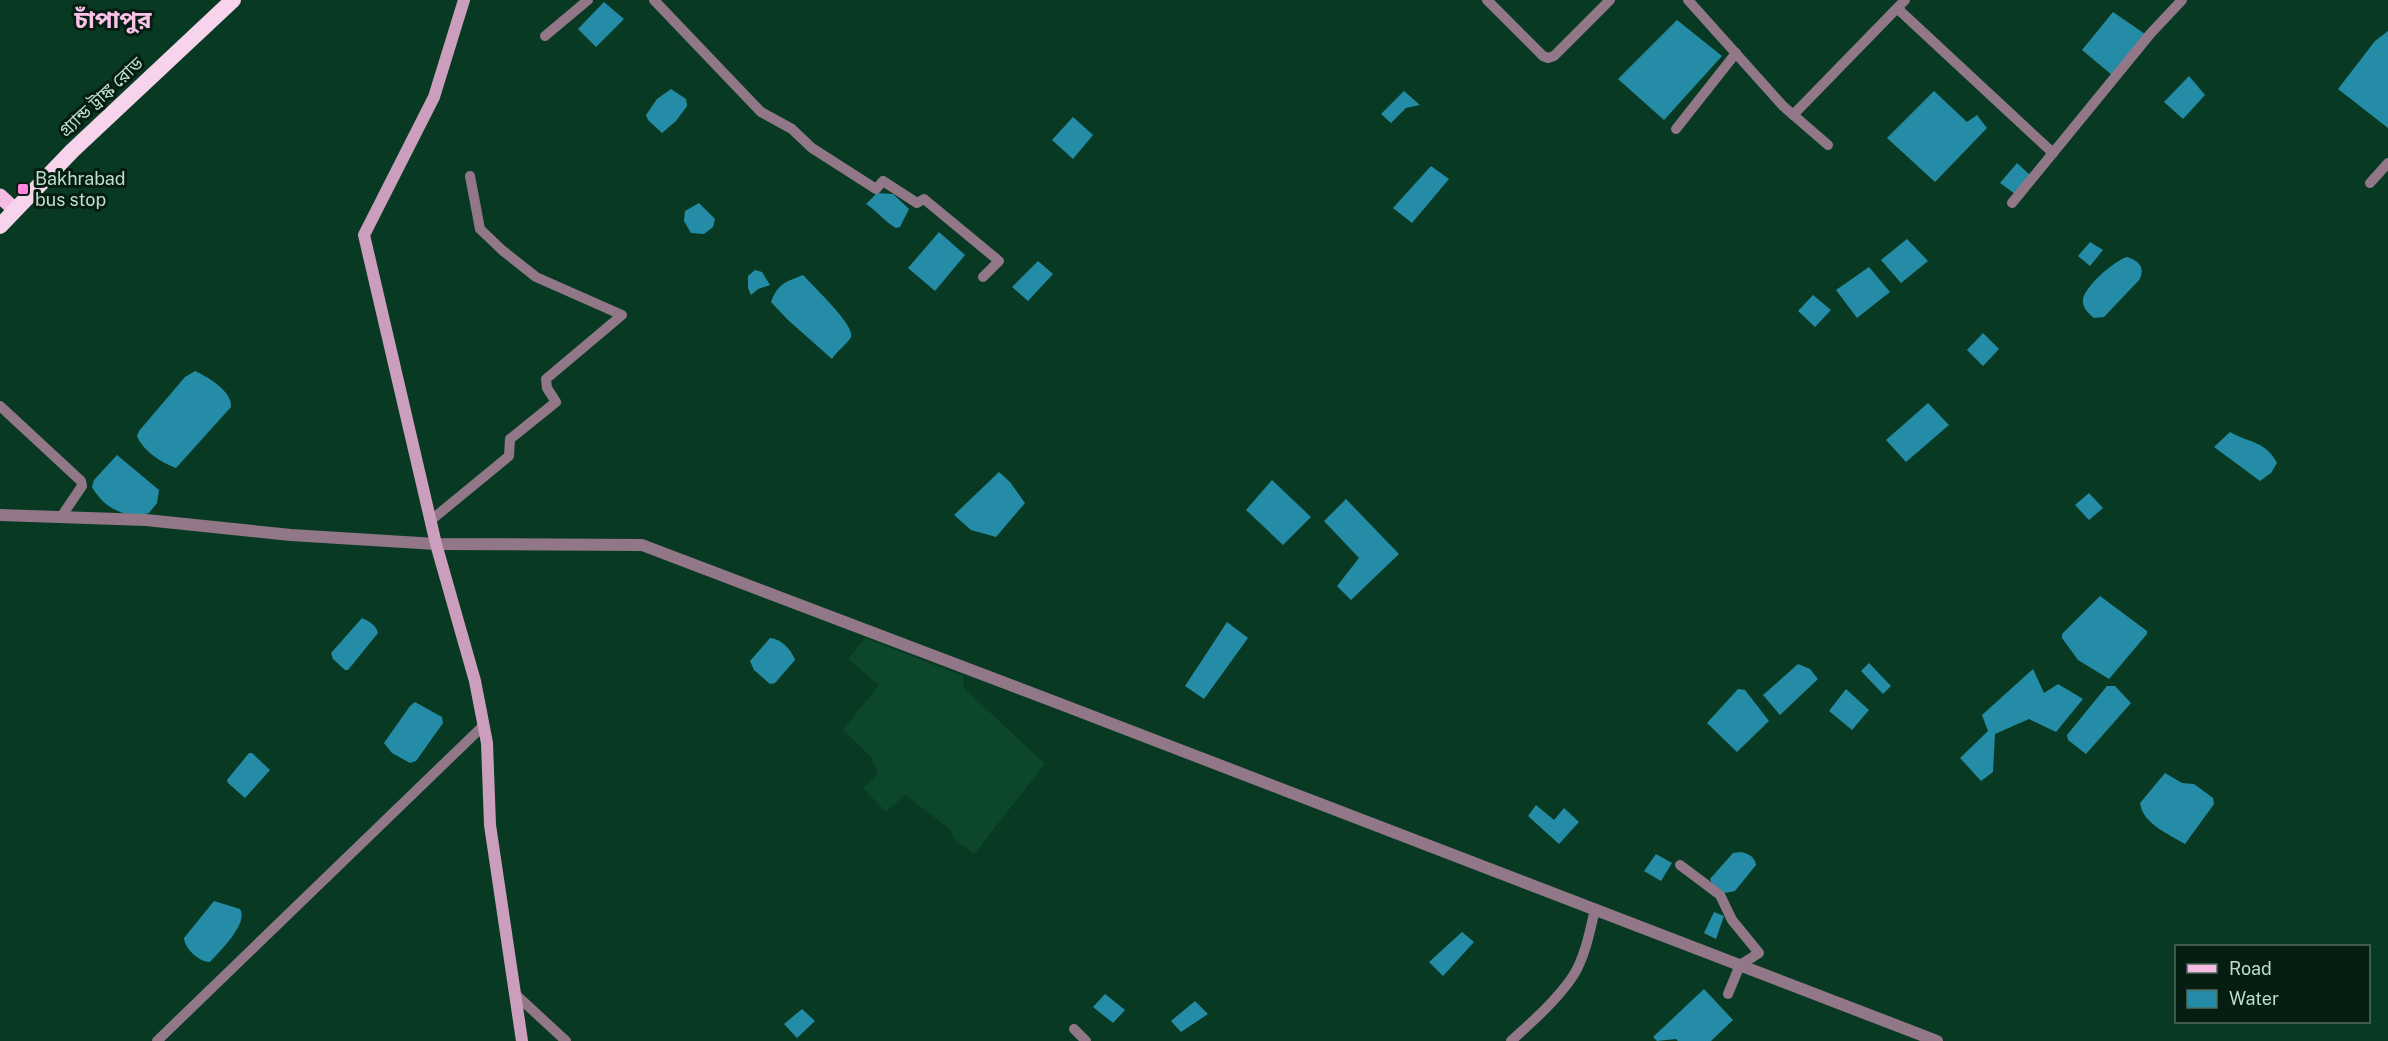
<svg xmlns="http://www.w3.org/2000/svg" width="2388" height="1041" viewBox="0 0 2388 1041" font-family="'Public Sans','Noto Sans Bengali',sans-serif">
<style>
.built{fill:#0c462b}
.water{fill:#248ca6}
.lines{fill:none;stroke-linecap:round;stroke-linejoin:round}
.minor{stroke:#927789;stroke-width:10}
.tertiary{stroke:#927789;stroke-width:12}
.secondary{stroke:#ca9ebc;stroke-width:12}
.primary{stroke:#f5bce3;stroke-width:15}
.trunk{stroke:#f8d4ec;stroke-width:16}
.poi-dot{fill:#ff85de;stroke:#051e11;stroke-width:2}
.labels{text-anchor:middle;stroke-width:6;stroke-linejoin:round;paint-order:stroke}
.street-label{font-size:18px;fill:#c0decc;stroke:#051e11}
.poi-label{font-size:18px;fill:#c0decc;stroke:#051e11;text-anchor:start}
.district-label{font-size:24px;font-weight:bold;fill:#fbc3e9;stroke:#051e11}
</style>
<rect width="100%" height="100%" fill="#083a23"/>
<path class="built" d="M 865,638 L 963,676 L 964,688 L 1045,764 L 974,854 L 954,839 L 951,830 L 905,795 L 886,812 L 863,788 L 878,774 L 871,757 L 843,730 L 879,685 L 848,659 Z"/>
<g class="water">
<path d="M 604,2 L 624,19 L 596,47 L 578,29 Z"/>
<path d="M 2113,12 L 2145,34 L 2112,75 L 2082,50 Z"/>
<path d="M 1677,20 L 1722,56 L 1664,120 L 1618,79 Z"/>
<path d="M 2388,31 L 2388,128 L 2338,89 L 2375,41 Z"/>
<path d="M 2189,76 L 2205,95 L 2183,119 L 2164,102 Z"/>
<path d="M 671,89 L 686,99 L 687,106 L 676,121 L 662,133 L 648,120 L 646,115 L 657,99 Z"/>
<path d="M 1404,91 L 1420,105 L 1406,108 L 1391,123 L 1381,114 Z"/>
<path d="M 1934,91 L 1967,122 L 1977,115 L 1987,128 L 1935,182 L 1887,138 Z"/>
<path d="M 1073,117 L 1093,135 L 1073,159 L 1052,140 Z"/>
<path d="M 2017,163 L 2030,175 L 2015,194 L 2000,183 Z"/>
<path d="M 1431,166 L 1449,179 L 1412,223 L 1393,208 Z"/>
<path d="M 877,193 L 893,194 L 909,209 L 900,227 L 896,228 C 885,222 877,211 866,204 Z"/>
<path d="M 699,203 L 715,219 L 713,227 L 704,234 L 691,233 L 684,221 L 685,211 Z"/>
<path d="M 939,232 L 965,255 L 935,291 L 908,268 Z"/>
<path d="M 1907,239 L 1928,261 L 1901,283 L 1881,260 Z"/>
<path d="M 2090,242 L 2103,250 L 2090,266 L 2078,256 Z"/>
<path d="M 2127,257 C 2139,261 2145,267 2140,279 L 2104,317 L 2094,318 C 2089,314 2083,308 2083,302 C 2081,289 2115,260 2127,257 Z"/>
<path d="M 1038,261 L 1053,274 L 1028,301 L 1012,287 Z"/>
<path d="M 1869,267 L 1890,292 L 1857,318 L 1836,290 Z"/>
<path d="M 755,270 L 762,272 L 770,285 L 758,289 L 751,295 L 748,288 L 748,276 Z"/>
<path d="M 803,275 C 811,284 856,326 851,337 C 848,343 836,352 832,359 L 788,320 L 771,302 C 778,283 786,282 803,275 Z"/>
<path d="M 1813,295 L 1831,310 L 1815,327 L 1798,311 Z"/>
<path d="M 1983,333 L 1999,349 L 1983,366 L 1967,350 Z"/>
<path d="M 195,371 C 208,377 232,391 231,407 L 176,468 C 162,463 143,451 137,436 L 139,431 L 185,377 Z"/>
<path d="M 1928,403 L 1949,425 L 1906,462 L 1886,440 Z"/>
<path d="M 2230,432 C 2249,443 2266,441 2277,463 L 2271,473 L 2260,481 L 2214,447 Z"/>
<path d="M 117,455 L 159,490 L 157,503 L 149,513 C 124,519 104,508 92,487 L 94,480 Z"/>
<path d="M 999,472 L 1010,482 L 1025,503 L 996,537 L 971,530 L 954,515 Z"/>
<path d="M 1272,480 L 1311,517 L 1283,545 L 1246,510 Z"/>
<path d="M 2089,493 L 2103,508 L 2089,520 L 2075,505 Z"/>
<path d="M 1346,499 L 1399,554 L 1351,600 L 1337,586 L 1359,558 L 1324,521 Z"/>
<path d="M 2100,596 L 2147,631 L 2147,634 L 2109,679 L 2078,660 L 2062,638 L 2062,634 Z"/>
<path d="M 362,618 C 369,621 376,625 378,633 L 348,670 L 345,670 L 333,659 L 331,653 Z"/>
<path d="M 1227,622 L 1248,638 L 1204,699 L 1185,686 Z"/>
<path d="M 770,638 C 781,639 791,649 795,660 L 775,683 L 770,684 L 754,670 L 750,661 Z"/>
<path d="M 1869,663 L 1891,686 L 1883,694 L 1861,671 Z"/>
<path d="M 1798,664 L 1810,669 L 1818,679 L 1780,715 L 1763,695 Z"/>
<path d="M 2033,669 L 2044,693 L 2058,684 L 2083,699 L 2056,732 L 2029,719 L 1995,734 L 1993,772 L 1981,781 L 1960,758 L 1988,731 L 1982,715 Z"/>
<path d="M 2107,686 L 2115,686 L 2131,703 L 2086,754 L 2068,740 L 2067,735 Z"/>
<path d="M 1738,689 L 1745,690 L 1769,721 L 1737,752 L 1707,723 Z"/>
<path d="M 1846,689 L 1869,710 L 1852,730 L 1829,711 Z"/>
<path d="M 415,702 L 442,717 L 443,723 L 416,761 L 410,763 L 392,753 L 384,743 L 410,706 Z"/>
<path d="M 249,753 L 252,753 L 270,770 L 245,798 L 228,783 L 227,780 Z"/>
<path d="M 2165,773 L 2182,783 L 2194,784 L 2213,798 L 2214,804 L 2185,844 C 2167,833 2143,824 2140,803 Z"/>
<path d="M 1536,805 L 1554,820 L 1564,808 L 1579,822 L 1559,844 L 1528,816 Z"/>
<path d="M 1741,852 C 1749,854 1755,857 1756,865 L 1735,891 L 1725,893 L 1712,884 L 1710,879 L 1733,853 Z"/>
<path d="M 1656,854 L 1672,863 L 1661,881 L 1644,871 Z"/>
<path d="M 214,901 L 240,909 C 249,923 220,951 210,962 C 199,962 185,949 184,938 Z"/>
<path d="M 1714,912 L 1724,916 L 1716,939 L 1704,933 Z"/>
<path d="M 1462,932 L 1474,942 L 1443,976 L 1429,962 Z"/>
<path d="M 1704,989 L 1733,1020 L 1711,1041 L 1678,1041 L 1676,1039 L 1657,1041 L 1653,1037 Z"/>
<path d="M 1105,994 L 1125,1010 L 1113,1023 L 1093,1007 Z"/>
<path d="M 1195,1001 L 1208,1014 L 1181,1032 L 1171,1021 Z"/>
<path d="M 802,1009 L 815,1021 L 797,1038 L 784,1024 Z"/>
</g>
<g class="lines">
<g class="minor">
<path d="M 654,0 L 761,112 L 792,129 L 812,148 L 876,189 L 883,181 L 917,203 L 924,199 L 999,261 L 983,277"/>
<path d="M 1487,0 L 1543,56 L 1548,58 L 1554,56 L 1610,0"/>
<path d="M 1688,0 L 1783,106 L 1828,145"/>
<path d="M 1898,9 L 2053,153"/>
<path d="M 545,36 L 588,0"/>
<path d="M 1793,115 L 1905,0"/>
<path d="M 1676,129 L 1736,53"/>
<path d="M 2370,183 L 2388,163"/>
<path d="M 2012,203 L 2151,33 L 2182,0"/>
<path d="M 0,406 L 81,481 L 82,486 L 61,517"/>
<path d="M 430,521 L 509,456 L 510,439 L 556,402 L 547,388 L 546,379 L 622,315 L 536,277 L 502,250 L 480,229 L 470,176"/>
<path d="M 1680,865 L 1720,895 L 1732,920 L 1759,953 L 1740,965 L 1728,994"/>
<path d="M 514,993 L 566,1041"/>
<path d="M 1074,1029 L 1086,1041"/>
<path d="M 157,1041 L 484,725"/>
<path d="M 1511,1041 C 1532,1022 1557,1000 1573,976 C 1585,957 1590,931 1595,909"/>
</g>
<path class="tertiary" d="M 0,515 L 146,520 L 291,535 L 436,544 L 642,545 L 1063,705 L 1937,1041"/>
<path class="secondary" d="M 464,0 L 434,97 L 364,235 L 436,544 L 475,681 L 487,743 L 490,825 L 522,1041"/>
<path class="primary" d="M 0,196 L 14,209"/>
<path class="trunk" d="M 0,226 L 72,151 L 233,0"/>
</g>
<rect class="poi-dot" x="17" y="183" width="12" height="12" rx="3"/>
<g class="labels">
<g class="street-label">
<text transform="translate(101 97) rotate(-43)" y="6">গ্র্যান্ড ট্রাঙ্ক রোড</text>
</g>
<g class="poi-label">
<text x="35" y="185">Bakhrabad<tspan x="35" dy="21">bus stop</tspan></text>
</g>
<g class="district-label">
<text x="113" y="28">চাঁপাপুর</text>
</g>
</g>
<rect x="2175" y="945" width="195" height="78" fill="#051e11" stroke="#506b5c" stroke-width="1.5"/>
<rect x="2187" y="964" width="30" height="9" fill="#f5bce3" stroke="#506b5c" stroke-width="1.5"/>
<text x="2229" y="975" font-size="18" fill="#c0decc">Road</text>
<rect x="2187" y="990" width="30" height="18" fill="#248ca6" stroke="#506b5c" stroke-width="1.5"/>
<text x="2229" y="1005" font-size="18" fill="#c0decc">Water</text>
</svg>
